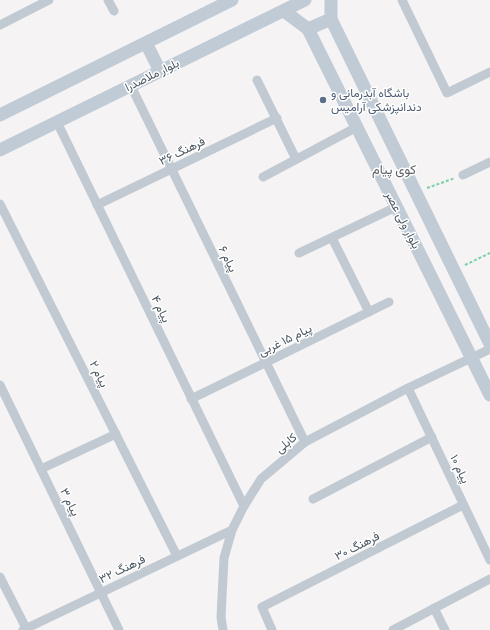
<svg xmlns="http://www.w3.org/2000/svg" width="490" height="630" viewBox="0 0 490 630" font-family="Signika,Vazirmatn,sans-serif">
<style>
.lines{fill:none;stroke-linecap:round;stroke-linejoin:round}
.path{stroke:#7ad0a6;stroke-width:2;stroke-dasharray:3 2;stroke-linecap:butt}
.street{stroke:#c1cad2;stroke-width:9}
.secondary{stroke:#c1cbd6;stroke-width:13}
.service-dot{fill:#5c6f8a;stroke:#fff;stroke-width:1.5}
.labels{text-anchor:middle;stroke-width:3;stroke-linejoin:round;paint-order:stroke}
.street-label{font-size:12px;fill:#4a5661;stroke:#fff}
.service-label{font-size:12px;fill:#4e5e75;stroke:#fff;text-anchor:start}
.neighbourhood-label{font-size:13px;fill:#5f6368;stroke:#fff}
</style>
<rect width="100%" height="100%" fill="#f5f3f3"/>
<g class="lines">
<g class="path">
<path d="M 427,188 L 455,178"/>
<path d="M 465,265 L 490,253"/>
</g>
<g class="street">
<path d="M 108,0 L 114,11"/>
<path d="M 402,0 L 447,93 L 490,72"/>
<path d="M 0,25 L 49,0"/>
<path d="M 257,80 L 296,159"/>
<path d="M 131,86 L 305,442"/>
<path d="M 57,122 L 244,506"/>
<path d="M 463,175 L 490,162"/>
<path d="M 263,177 L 357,127"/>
<path d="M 0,204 L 177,556"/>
<path d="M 97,205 L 277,118"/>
<path d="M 332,238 L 369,312"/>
<path d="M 299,253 L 396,207"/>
<path d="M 0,385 L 119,630"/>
<path d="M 408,388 L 490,560"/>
<path d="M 191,399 L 389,302"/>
<path d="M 41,469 L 116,434"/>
<path d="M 313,499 L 432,437"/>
<path d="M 0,577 L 27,630"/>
<path d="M 434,608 L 445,630"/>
<path d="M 23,630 L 232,530"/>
<path d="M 223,630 L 221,617 L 224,558 L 232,530 L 244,506 L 261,479 L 305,442 L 408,388 L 490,349"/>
<path d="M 272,630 L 262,607 L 463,505"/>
<path d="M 393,630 L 490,579"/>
</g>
<g class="secondary">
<path d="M 331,0 L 331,19 L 490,344"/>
<path d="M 284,11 L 308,29 L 490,395"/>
<path d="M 308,29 L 331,19"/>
<path d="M 146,43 L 160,71"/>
<path d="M 0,115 L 232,0"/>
<path d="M 0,150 L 305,0"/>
</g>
</g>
<circle class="service-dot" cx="323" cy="100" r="4"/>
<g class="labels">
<g class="street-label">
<text transform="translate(152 75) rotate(-26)" y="4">بلوار ملاصدرا</text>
<text transform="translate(182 151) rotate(-26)" y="4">فرهنگ ۳۶</text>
<text transform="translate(403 220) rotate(63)" y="4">بلوار ولی عصر</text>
<text transform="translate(228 259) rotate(64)" y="4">پیام ۶</text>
<text transform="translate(161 309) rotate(64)" y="4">پیام ۴</text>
<text transform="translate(285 340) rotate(-26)" y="4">پیام ۱۵ غربی</text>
<text transform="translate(99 374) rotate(64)" y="4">پیام ۲</text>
<text transform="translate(286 443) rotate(-40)" y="4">کابلی</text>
<text transform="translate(460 469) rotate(65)" y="4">پیام ۱۰</text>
<text transform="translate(70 502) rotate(64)" y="4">پیام ۳</text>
<text transform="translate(357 546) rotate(-27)" y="4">فرهنگ ۳۰</text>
<text transform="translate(122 569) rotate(-26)" y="4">فرهنگ ۳۲</text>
</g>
<g class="service-label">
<text x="331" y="97">باشگاه آبدرمانی و<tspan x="331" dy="14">دندانپزشکی آرامیس</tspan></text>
</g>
<g class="neighbourhood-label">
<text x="394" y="174">کوی پیام</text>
</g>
</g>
</svg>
